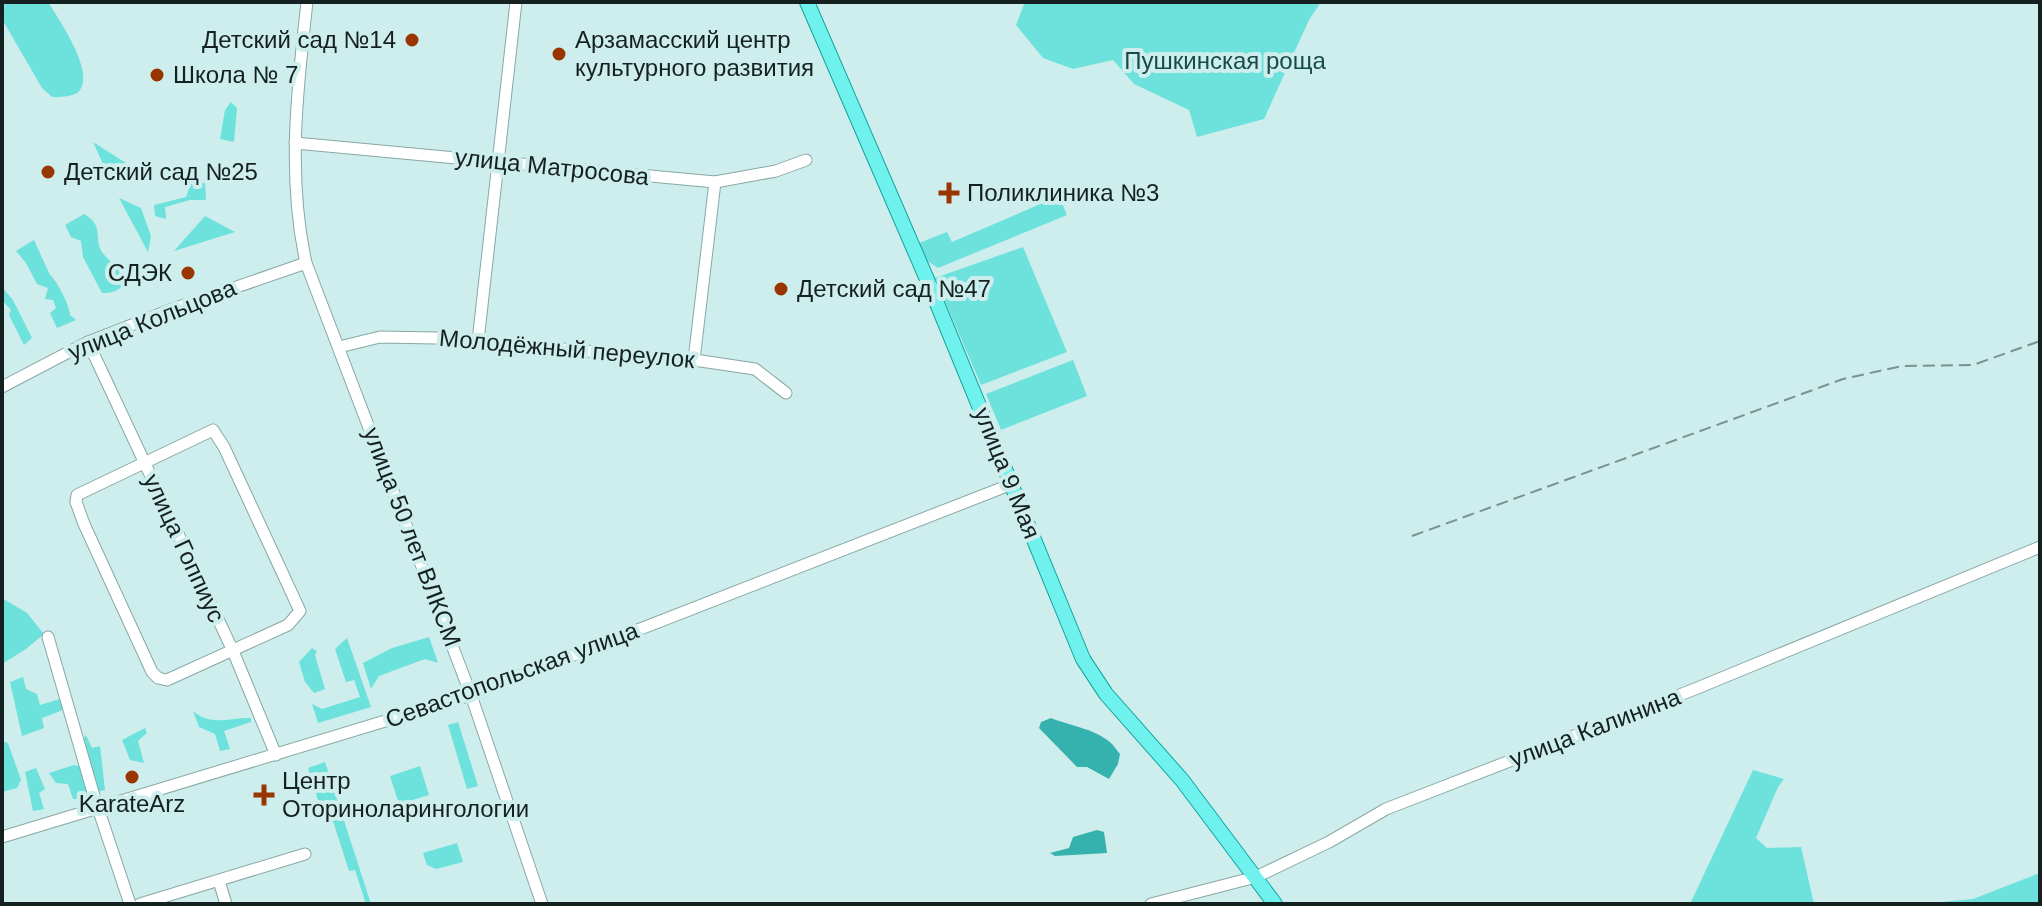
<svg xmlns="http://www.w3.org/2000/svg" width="2042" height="906" viewBox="0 0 2042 906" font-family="Arial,sans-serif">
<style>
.green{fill:#6de1dc}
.water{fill:#35b2ae}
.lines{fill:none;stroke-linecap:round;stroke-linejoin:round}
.minor-casing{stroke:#88a8a6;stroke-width:13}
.major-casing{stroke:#11a39f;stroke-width:16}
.minor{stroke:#fff;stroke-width:11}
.major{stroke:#6ff2ee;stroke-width:14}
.rail{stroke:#7a9190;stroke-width:2;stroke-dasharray:12 6;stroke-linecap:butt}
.poi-dot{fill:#993500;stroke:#cdeeec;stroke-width:3}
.labels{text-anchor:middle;stroke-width:8;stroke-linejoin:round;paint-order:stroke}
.poi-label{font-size:24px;fill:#152121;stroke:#cdeeec;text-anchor:start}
.park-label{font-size:24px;fill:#174b49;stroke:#cdeeec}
.street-label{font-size:24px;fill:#152121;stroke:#cdeeec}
</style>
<rect width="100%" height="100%" fill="#cdeeec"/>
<g class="green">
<path d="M 5,2 L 48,2 C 58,18 99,77 77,93 C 70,97 60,97 52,97 L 42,88 L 2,19 Z"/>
<path d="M 1025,2 L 1321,2 L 1309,20 L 1264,119 L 1197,137 L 1189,110 L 1134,84 L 1113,60 L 1073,69 L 1043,58 L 1016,25 Z"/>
<path d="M 231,102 L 237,108 L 234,142 L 220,139 L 225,110 Z"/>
<path d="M 93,142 L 129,165 L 151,174 L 129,176 L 120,169 L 108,175 Z"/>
<path d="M 189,182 L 205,183 L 206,200 L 190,200 L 165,207 L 166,219 L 155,216 L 154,205 L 186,197 L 189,189 L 184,184 Z"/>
<path d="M 1059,196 L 1067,215 L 938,268 L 926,260 L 919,243 L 947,232 L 952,242 Z"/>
<path d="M 119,198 L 141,208 L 151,236 L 148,252 Z"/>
<path d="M 84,214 C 105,226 93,237 102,252 C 109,262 119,266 126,281 C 120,291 113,293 102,293 L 83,257 L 81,241 L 71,237 L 65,225 Z"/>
<path d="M 205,216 L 235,232 L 174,251 Z"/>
<path d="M 34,240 L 50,275 C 57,281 69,304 70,315 L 76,320 L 57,328 L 50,313 L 56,308 L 53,300 L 45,299 L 48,288 L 37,284 L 26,263 L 16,251 Z"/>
<path d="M 1023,247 L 1067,352 L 981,385 L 935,278 Z"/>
<path d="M 2,287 L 13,300 L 32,338 L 24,345 L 9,315 L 11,310 L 2,300 Z"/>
<path d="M 1073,360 L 1087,396 L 1001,430 L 986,394 Z"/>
<path d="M 2,598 L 27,613 L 44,634 L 26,649 L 2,664 Z"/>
<path d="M 429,637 L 438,663 L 425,659 L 379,676 L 371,689 L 363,663 L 392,648 Z"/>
<path d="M 347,638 L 371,707 L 318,723 L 312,704 L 322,709 L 360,697 L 354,680 L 346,682 L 335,649 Z"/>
<path d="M 312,648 L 317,651 L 315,655 L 325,689 L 314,693 L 305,682 L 299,662 Z"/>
<path d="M 23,677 L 26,689 L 37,694 L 40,705 L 63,698 L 66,709 L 42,718 L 44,728 L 22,736 L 10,682 Z"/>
<path d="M 193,711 C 211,727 230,717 251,718 L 251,722 L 224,731 L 230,749 L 220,751 L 215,734 L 199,727 Z"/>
<path d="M 458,722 L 478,786 L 467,789 L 448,725 Z"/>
<path d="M 145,728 L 147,733 L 138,741 L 144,763 L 130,760 L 122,740 Z"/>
<path d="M 86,735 L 92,748 L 100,746 L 105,790 L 96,792 L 81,742 Z"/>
<path d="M 2,741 L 8,743 L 21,780 L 17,788 L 2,792 Z"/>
<path d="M 325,762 L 371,904 L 366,904 L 355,870 L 349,871 L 333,821 L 325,823 L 308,768 Z"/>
<path d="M 74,765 L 83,767 L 91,793 L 84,799 L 73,799 L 68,784 L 56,783 L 49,773 Z"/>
<path d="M 420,766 L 429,795 L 399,804 L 390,776 Z"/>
<path d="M 36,768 L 45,789 L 39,793 L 44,809 L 33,811 L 25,772 Z"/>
<path d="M 1753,770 L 1784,779 L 1778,787 L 1756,838 L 1767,848 L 1801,847 L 1814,904 L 1690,904 Z"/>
<path d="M 457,843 L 463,862 L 436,869 L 427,865 L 423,853 Z"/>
<path d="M 2040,873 L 2040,904 L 1920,904 L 1973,899 Z"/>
</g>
<g class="water">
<path d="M 1051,718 C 1070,726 1097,729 1112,744 C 1115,747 1117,751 1120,754 L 1118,764 L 1109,779 L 1087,767 L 1077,767 L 1039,728 L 1041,722 Z"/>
<path d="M 1097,830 L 1104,832 L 1107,853 L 1055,856 L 1050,853 L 1069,848 L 1073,837 Z"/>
</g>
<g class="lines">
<g class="minor-casing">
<g id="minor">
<path d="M 307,2 C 297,90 287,176 306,263 L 471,695 L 542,904"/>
<path d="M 295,143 L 715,182 L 776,171 L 806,160"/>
<path d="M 478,341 L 516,2"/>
<path d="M 88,342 L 233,651 L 276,755"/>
<path d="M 339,347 L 380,337 L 437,338 L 701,361 L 755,369 L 786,393"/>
<path d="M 694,360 L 715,182"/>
<path d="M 2,387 L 88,342 L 170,310 L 306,263"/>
<path d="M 213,430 L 224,447 L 300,611 L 288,625 L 167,680 L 158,678 L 152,672 L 84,524 L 76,502 L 77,495 Z"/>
<path d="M 48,637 L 94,796 L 130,904"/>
<path d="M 2,837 L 471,695 L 1012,484"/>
<path d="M 219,881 L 226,904"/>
<path d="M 140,904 L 305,854"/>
<path d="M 1151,904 L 1256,877 L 1329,842 L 1386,809 L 1695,689 L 2040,547"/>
</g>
</g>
<g class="major-casing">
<path id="major" d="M 807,2 L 929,284 L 1083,659 L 1106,694 L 1182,780 L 1275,904"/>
</g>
<use href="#minor" class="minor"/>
<use href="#major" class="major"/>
<path class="rail" d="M 1412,536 L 1843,379 L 1902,366 L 1973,365 L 2040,341"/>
</g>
<g class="poi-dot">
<circle cx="412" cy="40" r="8"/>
<circle cx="559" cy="54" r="8"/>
<circle cx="157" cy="75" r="8"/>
<circle cx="48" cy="172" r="8"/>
<path d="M945 181h8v8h8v8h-8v8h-8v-8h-8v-8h8z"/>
<circle cx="188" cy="273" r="8"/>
<circle cx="781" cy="289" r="8"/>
<circle cx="132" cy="777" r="8"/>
<path d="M260 783h8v8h8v8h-8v8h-8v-8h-8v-8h8z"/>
</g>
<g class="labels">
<g class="poi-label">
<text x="396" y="48" text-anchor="end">Детский сад №14</text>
<text x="575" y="48">Арзамасский центр<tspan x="575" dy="28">культурного развития</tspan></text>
<text x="173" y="83">Школа № 7</text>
<text x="64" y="180">Детский сад №25</text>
<text x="967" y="201">Поликлиника №3</text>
<text x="172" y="281" text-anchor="end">СДЭК</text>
<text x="797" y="297">Детский сад №47</text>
<text x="282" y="789">Центр<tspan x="282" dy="28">Оториноларингологии</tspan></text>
<text x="132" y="812" text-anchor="middle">KarateArz</text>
</g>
<g class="park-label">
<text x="1225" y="69">Пушкинская роща</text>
</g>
<g class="street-label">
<text transform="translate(552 167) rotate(6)" y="8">улица Матросова</text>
<text transform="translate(152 320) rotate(-22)" y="8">улица Кольцова</text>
<text transform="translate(567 349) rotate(5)" y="8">Молодёжный переулок</text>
<text transform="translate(1007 473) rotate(68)" y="8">улица 9 Мая</text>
<text transform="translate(412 537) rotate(69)" y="8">улица 50 лет ВЛКСМ</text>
<text transform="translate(184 548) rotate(65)" y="8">улица Гоппиус</text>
<text transform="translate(512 675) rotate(-20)" y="8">Севастопольская улица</text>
<text transform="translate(1595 728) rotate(-21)" y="8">улица Калинина</text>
</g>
</g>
<rect width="2042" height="906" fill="none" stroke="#152121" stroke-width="8"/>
</svg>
